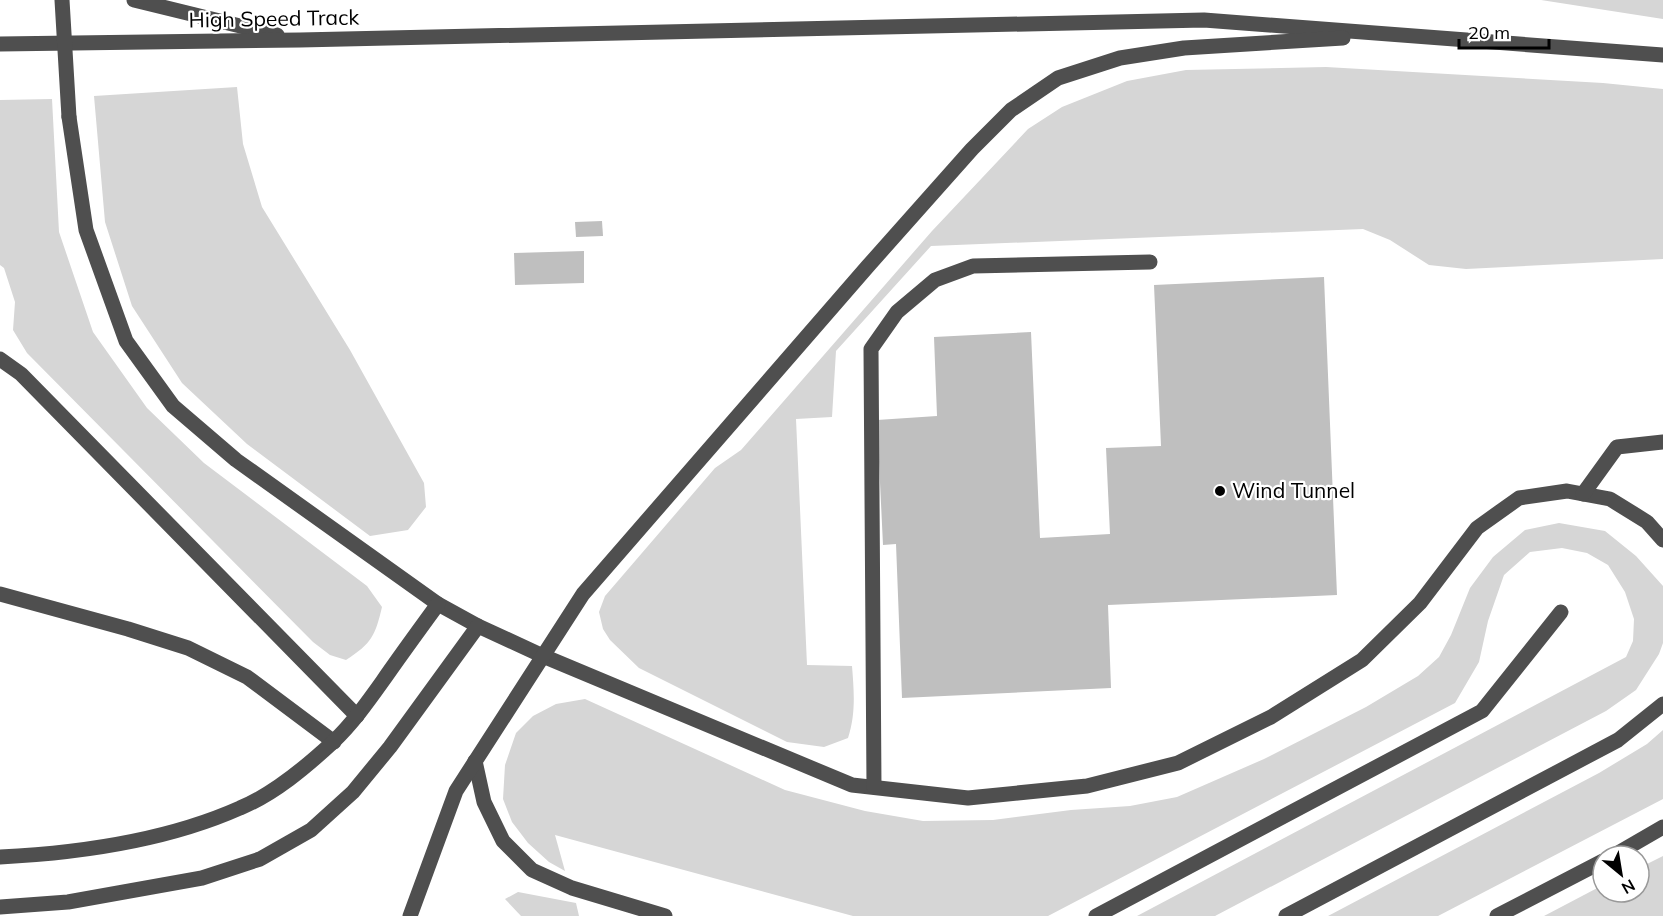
<svg xmlns="http://www.w3.org/2000/svg" width="1663" height="916" viewBox="0 0 1663 916" font-family="Mulish,sans-serif">
<style>
.green{fill:#d6d6d6}
.building{fill:#bfbfbf}
.lines{fill:none;stroke-linecap:round;stroke-linejoin:round}
.minor{stroke:#4f4f4f;stroke-width:15}
.minor-bridge{stroke:#4f4f4f;stroke-width:15}
.poi-dot{fill:#000;stroke:#fff;stroke-width:2}
.labels{text-anchor:middle;stroke-width:4.5;stroke-linejoin:round;paint-order:stroke}
.street-label{font-size:21px;fill:#000;stroke:#fff}
.poi-label{font-size:21px;fill:#000;stroke:#fff;text-anchor:start}
</style>
<rect width="100%" height="100%" fill="#fff"/>
<g class="green">
<path d="M 1541,0 L 1663,0 L 1663,19 Z"/>
<path d="M 1326,67 L 1603,83 L 1663,89 L 1663,259 L 1466,269 L 1429,265 L 1390,240 L 1363,229 L 931,246 L 836,351 L 832,417 L 796,419 L 807,665 L 852,666 C 854,691 856,714 848,738 L 824,747 L 787,742 L 639,668 L 610,640 L 603,629 L 599,612 L 605,596 L 715,468 L 741,450 L 932,231 L 1028,129 L 1062,107 L 1127,81 L 1186,70 Z"/>
<path d="M 237,87 L 243,144 L 262,207 L 350,350 L 424,483 L 426,507 L 408,530 L 370,536 L 247,444 L 182,383 L 132,306 L 105,222 L 94,96 Z"/>
<path d="M 52,99 L 59,232 L 93,332 L 147,408 L 204,463 L 367,586 L 382,607 C 375,636 372,643 346,660 L 330,655 L 313,642 L 27,353 L 13,330 L 15,302 L 4,268 L 0,265 L 0,100 Z"/>
<path d="M 1559,523 L 1605,531 L 1636,556 L 1663,586 L 1663,643 L 1659,654 L 1636,690 L 1606,711 L 1215,916 L 1137,916 L 1626,657 L 1633,641 L 1634,619 L 1625,592 L 1608,565 L 1587,553 L 1562,548 L 1530,552 L 1504,575 L 1488,621 L 1479,662 L 1455,703 L 1048,916 L 853,916 L 555,835 L 565,871 L 549,862 L 528,843 L 512,822 L 503,799 L 505,765 L 516,733 L 533,716 L 556,704 L 585,699 L 785,790 L 865,811 L 923,821 L 993,820 L 1071,810 L 1130,806 L 1177,797 L 1264,759 L 1366,707 L 1418,676 L 1439,657 L 1451,635 L 1470,588 L 1493,557 L 1525,530 Z"/>
<path d="M 1663,730 L 1663,799 L 1438,916 L 1328,916 L 1599,773 L 1647,744 Z"/>
<path d="M 1663,856 L 1663,916 L 1544,916 L 1603,885 L 1603,892 L 1639,892 L 1639,868 Z"/>
<path d="M 518,892 L 576,903 L 579,916 L 521,916 L 505,899 Z"/>
</g>
<g class="building">
<path d="M 602,221 L 603,236 L 576,237 L 575,222 Z"/>
<path d="M 584,251 L 584,283 L 515,285 L 514,253 Z"/>
<path d="M 1324,277 L 1337,595 L 1108,605 L 1111,688 L 902,698 L 896,544 L 883,545 L 877,420 L 937,416 L 934,337 L 1031,332 L 1040,538 L 1110,534 L 1106,448 L 1161,446 L 1154,285 Z"/>
</g>
<g class="lines">
<g class="minor">
<path d="M 134,0 L 277,35"/>
<path d="M 0,44 L 300,40 L 1204,20 L 1663,55"/>
<path d="M 69,117 L 86,230 L 126,341 L 173,406 L 236,460 L 438,604 L 478,626 L 543,656 L 852,785 L 968,798 L 1087,786 L 1178,763 L 1271,717 L 1362,660 L 1420,603 L 1477,528 L 1519,498 L 1567,491 L 1610,499 L 1647,522 L 1663,540"/>
<path d="M 0,359 L 21,374 L 357,716"/>
<path d="M 1583,494 L 1617,447 L 1663,442"/>
<path d="M 0,594 L 128,629 L 188,648 L 247,677 L 334,742"/>
<path d="M 475,761 L 484,802 L 503,841 L 532,870 L 572,888 L 665,916"/>
<path d="M 874,787 L 871,349 L 897,312 L 935,280 L 973,266 L 1150,262"/>
<path d="M 1613,856 L 1663,827"/>
<path d="M 0,857 C 80,853 166,841 240,808 C 274,794 306,767 333,742 C 352,724 367,703 382,682 C 400,656 419,630 438,604"/>
<path d="M 0,907 L 68,902 L 202,878 L 260,859 L 311,830 L 353,792 L 390,747 L 478,626"/>
<path d="M 410,916 L 456,791 L 583,594 L 868,266 L 972,149 L 1011,110 L 1058,78 L 1120,58 L 1184,48 L 1343,38"/>
<path d="M 1096,916 L 1482,711 L 1561,612"/>
<path d="M 1286,916 L 1618,740 L 1663,704"/>
<path d="M 1497,916 L 1603,861"/>
</g>
<path class="minor-bridge" d="M 62,0 L 69,117"/>
</g>
<circle class="poi-dot" cx="1220" cy="491" r="6"/>
<g class="labels">
<g class="street-label">
<text transform="translate(274 19) rotate(-1)" y="7">High Speed Track</text>
</g>
<g class="poi-label">
<text x="1232" y="498">Wind Tunnel</text>
</g>
</g>
<g transform="translate(1621 874) rotate(150)"><circle r="28" fill="#ffffff" stroke="#999999" stroke-width="1.5"/>
<path d="M0-4.5L10 22L0 15L-10 22Z" fill="#000000"/>
<text y="-9" font-size="16" font-weight="bold" text-anchor="middle" fill="#000000">N</text>
</g>
<path d="M1459 39v9h90v-9" fill="none" stroke="#000000" stroke-width="3"/>
<text x="1468" y="39" font-size="18" fill="#000000" stroke="#ffffff" stroke-width="4.5" paint-order="stroke">20 m</text>
</svg>
